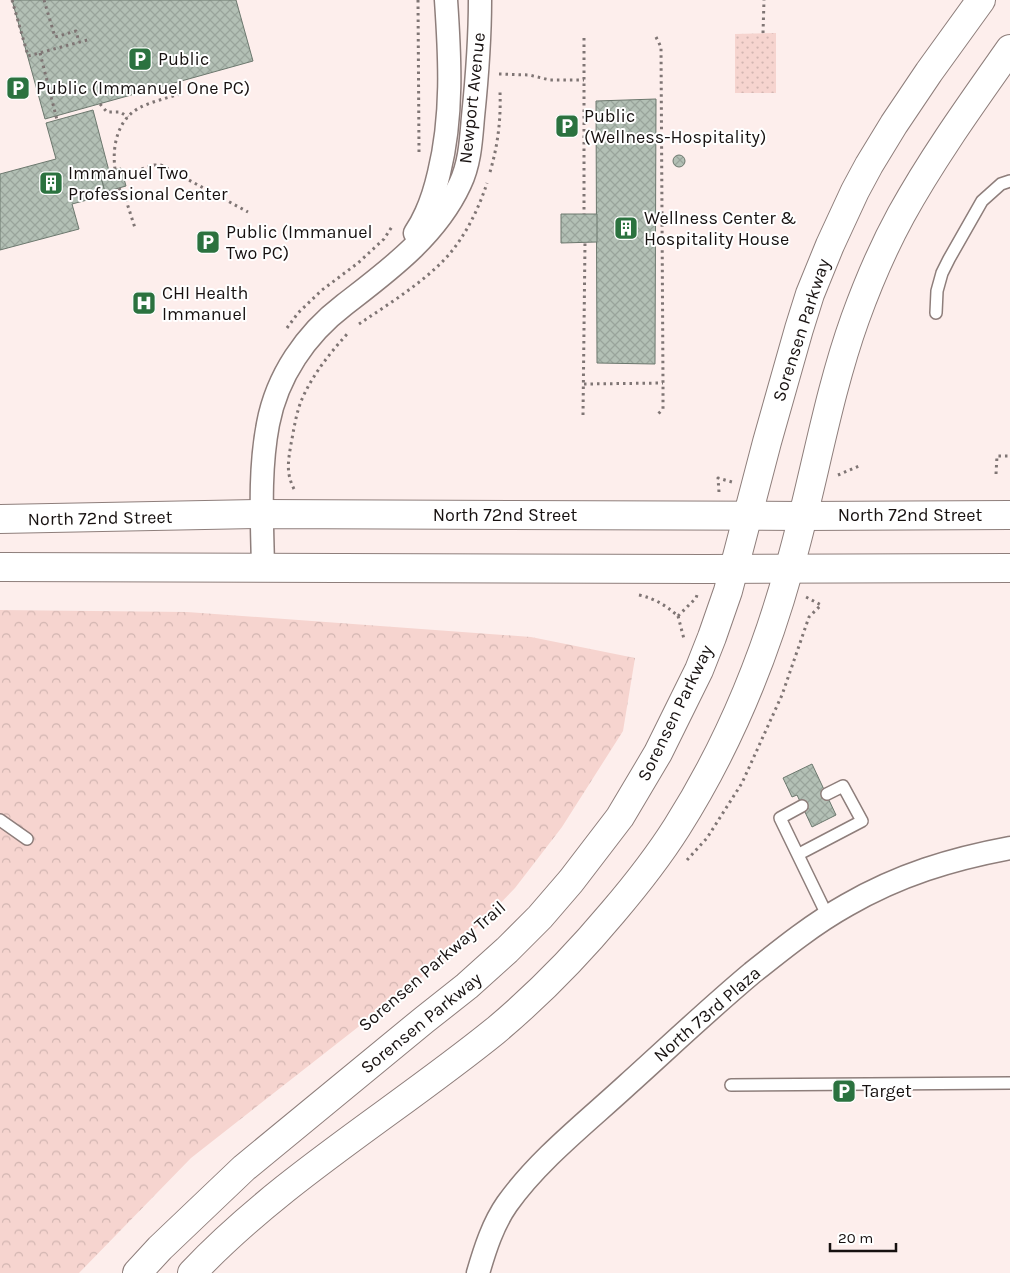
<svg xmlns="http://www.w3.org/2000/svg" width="1010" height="1273" viewBox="0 0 1010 1273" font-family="Karla,sans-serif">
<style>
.forest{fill:url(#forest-crowns)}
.park{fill:url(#park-dots)}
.building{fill:url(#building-cross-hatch);stroke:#6c786e}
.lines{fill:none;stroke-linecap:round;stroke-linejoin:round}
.lane-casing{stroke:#8e7e7b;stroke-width:14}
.street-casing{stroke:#8e7e7b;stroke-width:25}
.primary-casing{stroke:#8e7e7b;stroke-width:30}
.path{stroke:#7f7574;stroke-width:3;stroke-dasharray:2.5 4;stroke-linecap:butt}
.lane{stroke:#fff;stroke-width:11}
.street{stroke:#fff;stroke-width:22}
.primary{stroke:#fff;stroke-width:28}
.labels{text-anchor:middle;stroke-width:4;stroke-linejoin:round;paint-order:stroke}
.poi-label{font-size:18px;fill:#171110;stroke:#fff;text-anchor:start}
.street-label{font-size:18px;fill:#171110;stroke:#fff}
</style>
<defs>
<pattern id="forest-crowns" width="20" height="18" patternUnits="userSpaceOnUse" patternTransform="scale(1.25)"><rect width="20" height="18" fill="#f6d4cf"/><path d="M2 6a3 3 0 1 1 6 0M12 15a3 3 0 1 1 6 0" fill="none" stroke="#d2b5b1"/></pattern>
<pattern id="park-dots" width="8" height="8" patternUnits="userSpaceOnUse" patternTransform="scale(1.25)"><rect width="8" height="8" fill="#f6d4cf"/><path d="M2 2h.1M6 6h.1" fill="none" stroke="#d2b5b1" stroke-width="1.8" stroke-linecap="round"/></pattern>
<pattern id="building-cross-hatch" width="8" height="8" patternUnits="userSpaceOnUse" patternTransform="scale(1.25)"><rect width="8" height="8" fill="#b3c0b5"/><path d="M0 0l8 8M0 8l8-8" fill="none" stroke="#99a49b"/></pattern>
</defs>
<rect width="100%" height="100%" fill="#fdeeec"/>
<path class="forest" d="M 0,610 L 187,612 L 531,637 L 635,658 L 623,731 L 562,827 L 515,888 L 450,955 L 191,1158 L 79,1273 L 0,1273 Z"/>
<path class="park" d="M 776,33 L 776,93 L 735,93 L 735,34 Z"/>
<g class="building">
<path d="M 12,0 L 236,0 L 253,61 L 45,119 Z"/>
<path d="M 656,99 L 655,364 L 597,363 L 596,101 Z"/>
<path d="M 93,110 L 109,171 L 100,173 L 106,195 L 72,204 L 79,229 L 0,250 L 0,174 L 56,159 L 46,123 Z"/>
<circle cx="679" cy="161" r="6"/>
<path d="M 121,168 L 126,186 L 105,192 L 100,173 Z"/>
<path d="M 561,214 L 597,214 L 597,242 L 561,243 Z"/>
<path d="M 812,764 L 836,815 L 812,827 L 797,795 L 792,797 L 783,778 Z"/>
</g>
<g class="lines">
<g class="lane-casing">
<g id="lane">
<path d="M 936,313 L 937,291 L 942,273 L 949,259 L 982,201 L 1001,184 L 1010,181"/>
<path d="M 802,806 L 780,818 L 828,917"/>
<path d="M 0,820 L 27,839"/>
<path d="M 799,854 L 862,821 L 843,786 L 827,794"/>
<path d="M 731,1085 L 1010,1083"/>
</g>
</g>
<g class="street-casing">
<g id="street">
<path d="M 415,233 C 419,227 423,220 426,213 C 432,200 436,186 439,173 C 453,116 450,58 446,0"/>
<path d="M 263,567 C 262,520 259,471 268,424 C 277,376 306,334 344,305 C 388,271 436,236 460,184 C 470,163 471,140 473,117 C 477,78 480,39 480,0"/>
<path d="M 478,1273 C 485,1249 493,1224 507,1204 C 539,1159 588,1121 628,1084 C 669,1047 709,1009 752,973 C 782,949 813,924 847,905 C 899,875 951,859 1010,848"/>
</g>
</g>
<g class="primary-casing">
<g id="primary">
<path d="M 0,519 L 262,514 L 803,516 L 1010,515"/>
<path d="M 0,567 L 705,569 L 1010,568"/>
<path d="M 137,1273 L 160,1248 L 244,1168 L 424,1020 L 467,986 L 507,950 L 540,917 L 571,881 L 620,817 L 658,753 L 699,670 L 712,637 L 728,591 L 767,442 L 799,329 L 810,294 L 830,245 L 855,191 L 869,165 L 894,124 L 929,72 L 981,0"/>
<path d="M 192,1273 C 280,1180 395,1112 495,1031 C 538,995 577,955 613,912 C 636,885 658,857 677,827 C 727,748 764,659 789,569 C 813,487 826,400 855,319 C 868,283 883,248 901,215 C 933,157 972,103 1010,49"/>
</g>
</g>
<g class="path">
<path d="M 12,0 L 28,56 L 91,39"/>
<path d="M 44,0 L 55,37 L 76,31 L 79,42"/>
<path d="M 418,0 L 419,152"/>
<path d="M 763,33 L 764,0"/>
<path d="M 656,37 L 661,47 L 663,383 L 663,409 L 658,414"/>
<path d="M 584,38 L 584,214"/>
<path d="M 40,53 L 57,120"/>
<path d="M 499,74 L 529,75 L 550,80 L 584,80"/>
<path d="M 100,104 L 107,112 L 120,112 L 128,117"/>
<path d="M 115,169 C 112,147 117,120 139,108 C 150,102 167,98 180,94"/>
<path d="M 490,172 C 498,145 501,119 500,92"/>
<path d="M 123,175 L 154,165 L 161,165 L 248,212"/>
<path d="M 119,188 L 126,200 L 135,228"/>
<path d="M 359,324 C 387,305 418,286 442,262 C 463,241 478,211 487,183"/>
<path d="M 287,328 L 298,313 L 322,290 L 358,263 L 384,239 L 393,225"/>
<path d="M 584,384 L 663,383"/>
<path d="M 583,415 L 585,242"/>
<path d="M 996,474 L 997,456 L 1010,456"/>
<path d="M 838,475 L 859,466"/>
<path d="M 294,489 C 286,473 288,462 291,444 C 294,429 296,413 302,399 C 313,374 330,353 348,333"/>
<path d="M 719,492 L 718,478 L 732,482"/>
<path d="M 639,595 C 656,599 665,605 678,616"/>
<path d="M 678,616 L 684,639"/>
<path d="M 678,616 L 696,598 L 698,592"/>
<path d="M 687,860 L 707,838 L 742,783 L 782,695 L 809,617 L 821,605 L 806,597"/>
</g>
<use href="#lane" class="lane"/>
<use href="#street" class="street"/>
<use href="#primary" class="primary"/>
</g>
<defs>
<g id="parking-square" transform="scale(1.25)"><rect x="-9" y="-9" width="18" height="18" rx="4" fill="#2b723f" stroke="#fff"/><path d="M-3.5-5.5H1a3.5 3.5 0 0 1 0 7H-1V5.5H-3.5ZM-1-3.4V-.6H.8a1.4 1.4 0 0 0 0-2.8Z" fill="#fff"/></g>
<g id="building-square" transform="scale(1.25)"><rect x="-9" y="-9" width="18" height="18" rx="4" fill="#2b723f" stroke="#fff"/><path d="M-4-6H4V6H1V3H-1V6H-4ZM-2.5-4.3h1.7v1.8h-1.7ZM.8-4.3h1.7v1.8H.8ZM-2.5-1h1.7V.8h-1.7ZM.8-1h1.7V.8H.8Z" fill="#fff"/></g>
<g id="hospital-square" transform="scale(1.25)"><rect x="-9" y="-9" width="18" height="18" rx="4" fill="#2b723f" stroke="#fff"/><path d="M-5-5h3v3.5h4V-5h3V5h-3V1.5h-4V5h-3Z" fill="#fff"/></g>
</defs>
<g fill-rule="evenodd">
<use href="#parking-square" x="140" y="59"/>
<use href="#parking-square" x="18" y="88"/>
<use href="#parking-square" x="567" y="126"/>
<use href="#building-square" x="51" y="183"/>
<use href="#building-square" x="626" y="228"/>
<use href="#parking-square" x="208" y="242"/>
<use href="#hospital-square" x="144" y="303"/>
<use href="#parking-square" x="844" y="1091"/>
</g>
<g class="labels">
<g class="poi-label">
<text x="158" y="65">Public</text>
<text x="36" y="94">Public (Immanuel One PC)</text>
<text x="584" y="122">Public<tspan x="584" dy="21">(Wellness-Hospitality)</tspan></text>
<text x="68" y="179">Immanuel Two<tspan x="68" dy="21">Professional Center</tspan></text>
<text x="644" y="224">Wellness Center &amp;<tspan x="644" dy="21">Hospitality House</tspan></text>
<text x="226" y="238">Public (Immanuel<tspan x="226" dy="21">Two PC)</tspan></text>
<text x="162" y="299">CHI Health<tspan x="162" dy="21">Immanuel</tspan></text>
<text x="862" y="1097">Target</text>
</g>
<g class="street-label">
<text transform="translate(472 98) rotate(-84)" y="6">Newport Avenue</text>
<text transform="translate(801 330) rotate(-72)" y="6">Sorensen Parkway</text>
<text x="505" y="521">North 72nd Street</text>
<text x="910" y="521">North 72nd Street</text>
<text transform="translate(100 518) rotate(-1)" y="6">North 72nd Street</text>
<text transform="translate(675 713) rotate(-64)" y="6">Sorensen Parkway</text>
<text transform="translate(432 966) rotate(-41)" y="6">Sorensen Parkway Trail</text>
<text transform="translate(707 1014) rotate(-41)" y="6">North 73rd Plaza</text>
<text transform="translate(421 1023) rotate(-39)" y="6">Sorensen Parkway</text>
</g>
</g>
<path d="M830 1243v8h66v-8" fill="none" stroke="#171110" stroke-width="2.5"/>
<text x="838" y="1243" font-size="15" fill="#171110" stroke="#ffffff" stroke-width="4" paint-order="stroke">20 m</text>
</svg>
